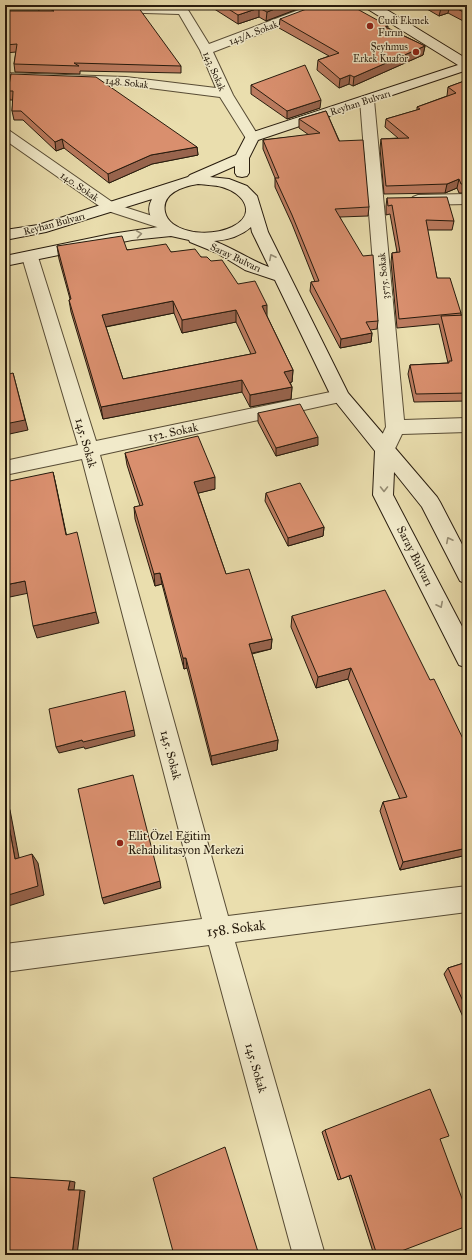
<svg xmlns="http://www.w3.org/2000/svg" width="472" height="1260" viewBox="0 0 472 1260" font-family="'IM FELL Great Primer',serif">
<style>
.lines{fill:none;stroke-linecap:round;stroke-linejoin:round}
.street-casing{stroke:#584c35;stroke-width:2}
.secondary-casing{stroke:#271b0d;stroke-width:2}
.street{fill:#f1eaca;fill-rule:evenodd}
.secondary{fill:#f1eaca;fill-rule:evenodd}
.wall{fill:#bb7b5f;stroke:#271b0d;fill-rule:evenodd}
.shaded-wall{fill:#98644d;stroke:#271b0d}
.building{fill:#d98f6e;stroke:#271b0d;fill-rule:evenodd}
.oneway{stroke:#968d75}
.poi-dot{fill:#8f2418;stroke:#f1eaca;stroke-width:1.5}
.labels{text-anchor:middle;stroke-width:3;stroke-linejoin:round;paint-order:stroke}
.far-poi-label{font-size:10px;fill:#271b0d;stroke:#f1eaca;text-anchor:start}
.far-street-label{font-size:10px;fill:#271b0d;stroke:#f1eaca}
.street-label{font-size:12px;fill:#271b0d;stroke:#f1eaca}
.poi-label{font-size:12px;fill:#271b0d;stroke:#f1eaca;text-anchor:start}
.near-street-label{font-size:14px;fill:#271b0d;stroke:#f1eaca}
</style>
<rect width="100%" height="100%" fill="#eadeae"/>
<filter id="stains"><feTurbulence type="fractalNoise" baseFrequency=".005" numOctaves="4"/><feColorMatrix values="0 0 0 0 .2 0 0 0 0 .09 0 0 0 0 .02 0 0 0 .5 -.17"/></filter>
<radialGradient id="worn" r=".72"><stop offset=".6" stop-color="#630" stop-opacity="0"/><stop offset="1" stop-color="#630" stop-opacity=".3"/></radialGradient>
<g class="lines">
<g class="street-casing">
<g id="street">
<path d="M 107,5 L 174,7 L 173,5 L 185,5 L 209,44 L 312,5 L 329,5 L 327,8 L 213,52 L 233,95 L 259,137 L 257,140 L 252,141 L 247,140 L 220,97 L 126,85 L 5,81 L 5,73 L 126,77 L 216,88 L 200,50 L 179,14 L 111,12 L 107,11 L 105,8 Z"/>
<path d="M 367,96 L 372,97 L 374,100 L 404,420 L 467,418 L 467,432 L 402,434 L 392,455 L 385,457 L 378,455 L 375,450 L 386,427 L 360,100 L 362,97 Z"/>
<path d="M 5,130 L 10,131 L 115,204 L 168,221 L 171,224 L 168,227 L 163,229 L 105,210 L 5,140 Z"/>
<path d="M 467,194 L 467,204 L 418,205 L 413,203 L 410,200 L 413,197 L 418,195 Z"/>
<path d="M 30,252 L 36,254 L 38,257 L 96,441 L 340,390 L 346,391 L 349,396 L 346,401 L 340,402 L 100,455 L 228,916 L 467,886 L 467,912 L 235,942 L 325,1255 L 293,1255 L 209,945 L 5,972 L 5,944 L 202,919 L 82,459 L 5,475 L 5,461 L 78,445 L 22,257 L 24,254 Z"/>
</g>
</g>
<g class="secondary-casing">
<path id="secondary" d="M 364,5 L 379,5 L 467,59 L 467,70 L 258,140 L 249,158 L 249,173 L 247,176 L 242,177 L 237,176 L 235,173 L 235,166 L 210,177 L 229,179 L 247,186 L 257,196 L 268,232 L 348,393 L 437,497 L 440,502 L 467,554 L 467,584 L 460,581 L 422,507 L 394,472 L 393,495 L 467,636 L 467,668 L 459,665 L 373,495 L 375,451 L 331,396 L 275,280 L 245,270 L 217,253 L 190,242 L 189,240 L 171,236 L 132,240 L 5,266 L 5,256 L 111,234 L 158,227 C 150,219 146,210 152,199 L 46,232 L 5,240 L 5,230 L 38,225 L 188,177 L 190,175 L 236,155 L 247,134 L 458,65 L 366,8 ZM 198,184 C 206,185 215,185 222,187 C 244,193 258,214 232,227 C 215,235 188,235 173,224 C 169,221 166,217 165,212 C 161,193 184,186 198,184 ZM 251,227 L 252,232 L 269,267 C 250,260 233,248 214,241 C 228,240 241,236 251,227 Z"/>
</g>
<use href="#street" class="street"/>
<use href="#secondary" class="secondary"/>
</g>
<g class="wall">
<path d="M 38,5 L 89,5 L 181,66 L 181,73 L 80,71 L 80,74 L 15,72 L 14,64 L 16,52 L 5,53 L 5,11 L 39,11 Z"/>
<path d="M 208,5 L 308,5 L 266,21 L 259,17 L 238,24 Z"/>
<path d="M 420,5 L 467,5 L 467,23 L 448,13 L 439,16 Z"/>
<path d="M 280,19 L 388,26 L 388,28 L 425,46 L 423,55 L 353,86 L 349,84 L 339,88 L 317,70 L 318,60 L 329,56 L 279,28 Z"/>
<path d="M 11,74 L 197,147 L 198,155 L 152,164 L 109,183 L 64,148 L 56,151 L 23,120 L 14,120 L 12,111 L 13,100 L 10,100 L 8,91 Z"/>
<path d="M 467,80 L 467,193 L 459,193 L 457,188 L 445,193 L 384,194 L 380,148 L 381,139 L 398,138 L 385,127 L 386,119 L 417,110 L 417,107 L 447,96 L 448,87 Z"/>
<path d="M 251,85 L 320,108 L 287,119 L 251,94 Z"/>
<path d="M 326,111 L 369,207 L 368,216 L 340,217 L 378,321 L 377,329 L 370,330 L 372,333 L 371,342 L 340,348 L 310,291 L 311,282 L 315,282 L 292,224 L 275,187 L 275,178 L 263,149 L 263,140 L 309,135 L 299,128 L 299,119 Z"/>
<path d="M 387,198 L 454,221 L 452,230 L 427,230 L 437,278 L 461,313 L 461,315 L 467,315 L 467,401 L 414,402 L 408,374 L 410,365 L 448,363 L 439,324 L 397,328 L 391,262 L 392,253 L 397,252 L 390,214 L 386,215 L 386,206 Z"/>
<path d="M 467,199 L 467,209 L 466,206 Z"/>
<path d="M 57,246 L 171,252 L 201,257 L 211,261 L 238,284 L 267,316 L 293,370 L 292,382 L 290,382 L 292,387 L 291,399 L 250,407 L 242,392 L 103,419 L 71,312 L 69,300 L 70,299 L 59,259 ZM 174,313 L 182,333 L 236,322 L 251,354 L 123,379 L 106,327 Z"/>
<path d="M 258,413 L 318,445 L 276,456 L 258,422 Z"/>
<path d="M 125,453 L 215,489 L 198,493 L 226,574 L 272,639 L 271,649 L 252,654 L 278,740 L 277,750 L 212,765 L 187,668 L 184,669 L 162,584 L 155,586 L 135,519 L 134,507 L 140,506 L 127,465 Z"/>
<path d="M 266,493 L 324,527 L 323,536 L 288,546 L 265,501 Z"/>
<path d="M 292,616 L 430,680 L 467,747 L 467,855 L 400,870 L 380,811 L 383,802 L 400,799 L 348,679 L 316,688 L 291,627 Z"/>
<path d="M 467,962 L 467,1026 L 444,974 L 448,968 Z"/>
<path d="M 325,1130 L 440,1139 L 391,1255 L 374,1255 L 349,1176 L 338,1180 L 322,1132 Z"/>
</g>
<g class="shaded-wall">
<path d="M 285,5 L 308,5 L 266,21 L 267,12 Z"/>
<path d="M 450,5 L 448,13 L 439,16 L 441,8 Z"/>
<path d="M 259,8 L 259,17 L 238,24 L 238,15 Z"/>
<path d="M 425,46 L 423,55 L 353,86 L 354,77 Z"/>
<path d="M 350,75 L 349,84 L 339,88 L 340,79 Z"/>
<path d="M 321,100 L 320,108 L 287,119 L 287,111 Z"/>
<path d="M 62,139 L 64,148 L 56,151 L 55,142 Z"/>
<path d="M 197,147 L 198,155 L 152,164 L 109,183 L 108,174 L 151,155 Z"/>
<path d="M 459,179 L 457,188 L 445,193 L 447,184 Z"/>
<path d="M 173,301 L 174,313 L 104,327 L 102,315 Z"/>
<path d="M 267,305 L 267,318 L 262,306 Z"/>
<path d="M 236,310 L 236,322 L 182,333 L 182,320 Z"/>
<path d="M 372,333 L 371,342 L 340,348 L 341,339 Z"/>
<path d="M 293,370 L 292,382 L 283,384 L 284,372 Z"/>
<path d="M 13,373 L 28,430 L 5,435 L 5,424 Z"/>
<path d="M 242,380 L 242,392 L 103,419 L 101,407 Z"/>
<path d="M 292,387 L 291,399 L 250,407 L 250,395 Z"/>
<path d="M 318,437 L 318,445 L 276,456 L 276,448 Z"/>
<path d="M 53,472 L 56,485 L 69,547 L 66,535 Z"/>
<path d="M 215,477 L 215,489 L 195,494 L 194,482 Z"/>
<path d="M 324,527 L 323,536 L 288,546 L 288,538 Z"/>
<path d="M 160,573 L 162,584 L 155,586 L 154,574 Z"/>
<path d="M 25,581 L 29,593 L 5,598 L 5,585 Z"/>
<path d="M 96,612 L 99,623 L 37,638 L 33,626 Z"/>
<path d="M 272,639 L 271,649 L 248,654 L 249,644 Z"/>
<path d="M 183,658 L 186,658 L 187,668 L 184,669 Z"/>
<path d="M 351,668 L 348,679 L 316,688 L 318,677 Z"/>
<path d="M 134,730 L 135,736 L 85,749 L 84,747 L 59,753 L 56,747 L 82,740 Z"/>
<path d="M 278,740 L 277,750 L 212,765 L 211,756 Z"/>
<path d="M 5,801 L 10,810 L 21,868 L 15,859 L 5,804 Z"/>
<path d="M 467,848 L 467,855 L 400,870 L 403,862 Z"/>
<path d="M 32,854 L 38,863 L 44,895 L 5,907 L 5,896 Z"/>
<path d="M 160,881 L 161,888 L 104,904 L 102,898 Z"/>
<path d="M 70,1181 L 75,1182 L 74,1190 L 68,1190 Z"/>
<path d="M 80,1190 L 85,1191 L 77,1255 L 72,1255 Z"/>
</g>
<g class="building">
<path d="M 41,5 L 89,5 L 138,7 L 181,66 L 74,63 L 79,66 L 14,64 L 17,44 L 5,45 L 5,11 L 54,11 Z"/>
<path d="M 222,5 L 285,5 L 267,12 L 259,8 L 238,15 Z"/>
<path d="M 317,5 L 350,5 L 388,26 L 385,27 L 425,46 L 354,77 L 350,75 L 340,79 L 318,60 L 339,53 L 280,19 Z"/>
<path d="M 435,5 L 449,5 L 441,8 Z"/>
<path d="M 450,5 L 467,5 L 467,14 Z"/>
<path d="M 305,65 L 321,100 L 287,111 L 251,85 Z"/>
<path d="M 11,74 L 96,77 L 197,147 L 151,155 L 108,174 L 62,139 L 55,142 L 21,111 L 12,111 L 13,91 L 8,91 Z"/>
<path d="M 467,80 L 467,184 L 461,184 L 459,179 L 447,184 L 386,186 L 381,139 L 409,138 L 386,119 L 420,109 L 417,107 L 456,93 L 448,87 Z"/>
<path d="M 326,111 L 339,141 L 363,140 L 369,207 L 335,209 L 363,256 L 373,255 L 378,321 L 366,322 L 372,333 L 341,339 L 311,282 L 319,281 L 292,215 L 275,178 L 279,178 L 263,140 L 320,133 L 299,119 Z"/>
<path d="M 447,197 L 454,221 L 426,220 L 437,278 L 450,278 L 461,313 L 399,319 L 392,253 L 400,252 L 392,205 L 388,206 L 387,198 Z"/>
<path d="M 122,236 L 127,250 L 166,244 L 171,252 L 195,249 L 201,257 L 207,257 L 211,261 L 222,260 L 238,284 L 255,281 L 267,305 L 262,306 L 293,370 L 284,372 L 292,387 L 250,395 L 242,380 L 101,407 L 69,300 L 71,299 L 57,246 ZM 173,301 L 182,320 L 236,310 L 256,353 L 123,379 L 102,315 Z"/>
<path d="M 467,315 L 467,393 L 416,394 L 410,365 L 449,363 L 449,361 L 452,361 L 441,316 Z"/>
<path d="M 13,373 L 25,420 L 5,424 L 5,375 Z"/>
<path d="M 300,404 L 318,437 L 276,448 L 258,413 Z"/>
<path d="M 198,436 L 215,477 L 194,482 L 226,574 L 249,569 L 272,639 L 249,644 L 278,740 L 211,756 L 186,658 L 183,658 L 160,573 L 154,574 L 134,507 L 143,505 L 125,453 Z"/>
<path d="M 53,472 L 66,535 L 77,532 L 96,612 L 33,626 L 25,581 L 5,585 L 5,482 Z"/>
<path d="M 300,483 L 324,527 L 288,538 L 266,493 Z"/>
<path d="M 385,590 L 430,680 L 434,679 L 467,747 L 467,848 L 403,862 L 383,802 L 407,797 L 351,668 L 318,677 L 292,616 Z"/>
<path d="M 125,691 L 134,730 L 83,742 L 82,740 L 56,747 L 49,709 Z"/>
<path d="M 133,775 L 160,881 L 102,898 L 78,789 Z"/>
<path d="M 5,804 L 15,859 L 32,854 L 38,886 L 5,896 Z"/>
<path d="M 467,962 L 467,1010 L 448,968 Z"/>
<path d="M 430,1089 L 449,1136 L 440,1139 L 467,1212 L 467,1226 L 391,1255 L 377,1255 L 351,1175 L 341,1179 L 325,1130 Z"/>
<path d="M 225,1147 L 259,1255 L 174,1255 L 153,1178 Z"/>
<path d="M 5,1177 L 70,1181 L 68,1190 L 80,1190 L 72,1255 L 5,1255 Z"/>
</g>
<defs><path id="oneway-chevron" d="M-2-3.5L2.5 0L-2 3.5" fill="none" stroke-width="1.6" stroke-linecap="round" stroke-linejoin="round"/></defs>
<g class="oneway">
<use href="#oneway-chevron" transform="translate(139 234) rotate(-8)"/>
<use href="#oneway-chevron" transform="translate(272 257) rotate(-117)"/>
<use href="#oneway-chevron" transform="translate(384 489) rotate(90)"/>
<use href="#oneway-chevron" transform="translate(449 540) rotate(-117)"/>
<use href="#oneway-chevron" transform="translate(440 605) rotate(63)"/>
</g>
<g class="poi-dot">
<circle cx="370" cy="26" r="4"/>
<circle cx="416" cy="52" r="4"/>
<circle cx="120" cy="843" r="4"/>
</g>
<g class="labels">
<g class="far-poi-label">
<text x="378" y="24">Cudi Ekmek<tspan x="378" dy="12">Fırrın</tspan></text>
<text x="408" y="50" text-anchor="end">Şeyhmus<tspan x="408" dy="12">Erkek Kuaför</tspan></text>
</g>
<g class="far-street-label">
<text transform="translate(253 32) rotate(-21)" y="4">143/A. Sokak</text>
<text transform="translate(215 71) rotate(66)" y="4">143. Sokak</text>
<text transform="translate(127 82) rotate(6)" y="4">148. Sokak</text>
<text transform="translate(360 102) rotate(-18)" y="4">Reyhan Bulvarı</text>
<text transform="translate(80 186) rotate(34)" y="4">140. Sokak</text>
<text transform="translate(54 223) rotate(-15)" y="4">Reyhan Bulvarı</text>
<text transform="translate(236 257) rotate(25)" y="4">Saray Bulvarı</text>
<text transform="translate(383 276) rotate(-95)" y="4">3575. Sokak</text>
</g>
<g class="street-label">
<text transform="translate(173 432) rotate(-12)" y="4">152. Sokak</text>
<text transform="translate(86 443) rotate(74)" y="4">145. Sokak</text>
<text transform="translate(415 556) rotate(63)" y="4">Saray Bulvarı</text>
<text transform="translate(171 755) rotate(75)" y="4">145. Sokak</text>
<text transform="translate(256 1068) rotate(74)" y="4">145. Sokak</text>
</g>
<g class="poi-label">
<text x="128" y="840">Elit Özel Eğitim<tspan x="128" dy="14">Rehabilitasyon Merkezi</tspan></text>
</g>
<g class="near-street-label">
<text transform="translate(236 928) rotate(-7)" y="5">158. Sokak</text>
</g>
</g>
<rect width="472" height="1260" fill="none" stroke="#eadeae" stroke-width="20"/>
<rect x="6" y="6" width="460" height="1248" fill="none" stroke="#271b0d" stroke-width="2"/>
<rect x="10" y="10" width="452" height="1240" fill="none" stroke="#271b0d"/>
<rect width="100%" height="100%" filter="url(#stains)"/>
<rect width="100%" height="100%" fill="url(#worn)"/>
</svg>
